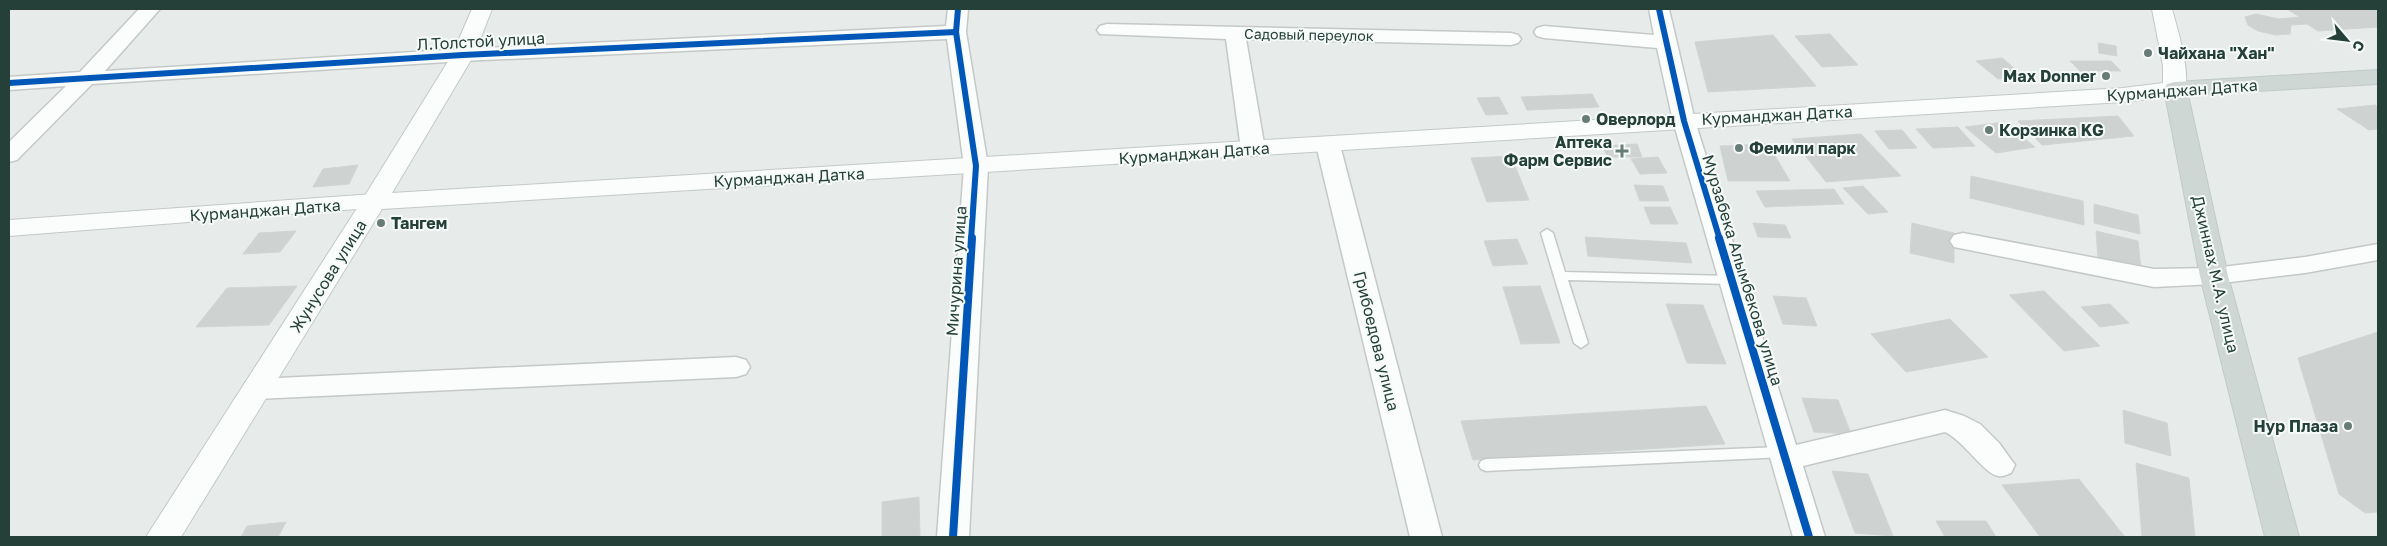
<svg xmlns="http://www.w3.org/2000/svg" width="2387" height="546" viewBox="0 0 2387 546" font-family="'Golos Text',sans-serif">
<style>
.building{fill:#ced3d1;stroke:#d0d5d3}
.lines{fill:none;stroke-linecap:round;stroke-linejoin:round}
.service-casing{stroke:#c4c9c7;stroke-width:3}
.minor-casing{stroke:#c4c9c7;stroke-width:3}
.tertiary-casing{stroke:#c4c9c7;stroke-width:2}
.secondary-casing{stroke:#c3c9c7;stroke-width:2}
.primary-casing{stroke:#c2cac9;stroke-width:2}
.service{fill:#fbfcfc;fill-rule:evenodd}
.minor{fill:#fbfcfc;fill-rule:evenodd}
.tertiary{fill:#fbfcfc;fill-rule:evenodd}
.secondary{fill:#fbfcfc;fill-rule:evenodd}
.primary{fill:#cfd7d5;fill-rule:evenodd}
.cycleway-far1-casing{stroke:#f6faf8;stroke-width:9}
.cycleway-casing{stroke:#f6faf8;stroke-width:11}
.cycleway-far1{stroke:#0057b8;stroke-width:6}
.cycleway{stroke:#0057b8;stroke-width:8}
.poi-dot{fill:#687c77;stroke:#f6faf8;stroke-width:2}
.labels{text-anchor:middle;stroke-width:4;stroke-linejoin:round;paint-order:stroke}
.far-street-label{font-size:14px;fill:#244039;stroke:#f6faf8}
.street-label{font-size:16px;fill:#244039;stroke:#f6faf8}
.poi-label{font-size:16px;font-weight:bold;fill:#244039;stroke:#f6faf8;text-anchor:start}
</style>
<rect width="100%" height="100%" fill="#e7ecea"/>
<g class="building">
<path d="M 2287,9 L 2378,9 L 2378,27 L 2318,31 L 2307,24 L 2291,25 L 2290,34 L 2276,35 L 2258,31 L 2248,25 L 2245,17 L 2256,14 L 2279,19 L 2300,17 Z"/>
<path d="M 1830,34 L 1858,65 L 1822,67 L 1795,36 Z"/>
<path d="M 1773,35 L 1816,86 L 1708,92 L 1695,42 Z"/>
<path d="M 2098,43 L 2116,46 L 2117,56 L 2099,53 Z"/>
<path d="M 2002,58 L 2024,76 L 1998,79 L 1976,61 Z"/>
<path d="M 2070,61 L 2111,61 L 2121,71 L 2080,71 Z"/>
<path d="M 1592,94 L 1599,107 L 1527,110 L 1521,97 Z"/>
<path d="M 1499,97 L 1508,114 L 1486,115 L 1477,98 Z"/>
<path d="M 2375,105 L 2378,107 L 2378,129 L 2369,130 L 2337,109 Z"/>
<path d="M 2118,116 L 2134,136 L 2042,145 L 2018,121 Z"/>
<path d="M 2004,122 L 2035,147 L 1996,153 L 1965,127 Z"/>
<path d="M 1958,127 L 1975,146 L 1933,148 L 1916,129 Z"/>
<path d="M 1902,130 L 1917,148 L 1889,149 L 1875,131 Z"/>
<path d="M 1861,134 L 1901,176 L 1826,182 L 1792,139 Z"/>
<path d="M 1637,144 L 1642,157 L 1608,157 L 1602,146 Z"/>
<path d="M 1768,144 L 1790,181 L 1728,181 L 1720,146 Z"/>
<path d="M 1511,156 L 1529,200 L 1487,202 L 1471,158 Z"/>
<path d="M 1658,157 L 1667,173 L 1640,174 L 1631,159 Z"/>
<path d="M 358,165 L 349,184 L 313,187 L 323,169 Z"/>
<path d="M 1971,176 L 2083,201 L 2084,225 L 1970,198 Z"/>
<path d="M 1634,185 L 1663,186 L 1669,201 L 1640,201 Z"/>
<path d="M 1863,186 L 1888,212 L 1868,214 L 1843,188 Z"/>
<path d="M 1834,189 L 1844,204 L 1765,207 L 1756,191 Z"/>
<path d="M 2094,204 L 2138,215 L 2140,234 L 2094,223 Z"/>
<path d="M 1644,207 L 1670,207 L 1678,224 L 1651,224 Z"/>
<path d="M 1753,223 L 1785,225 L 1791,238 L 1758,237 Z"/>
<path d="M 1912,223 L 1954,233 L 1954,263 L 1910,253 Z"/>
<path d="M 296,231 L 280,252 L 243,254 L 259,233 Z"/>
<path d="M 2096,231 L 2138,241 L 2141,268 L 2098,258 Z"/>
<path d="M 1585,237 L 1686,243 L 1692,263 L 1588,256 Z"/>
<path d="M 1517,239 L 1528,264 L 1493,266 L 1484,241 Z"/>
<path d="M 297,286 L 269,325 L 196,327 L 227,288 Z"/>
<path d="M 1540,286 L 1560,343 L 1521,344 L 1503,287 Z"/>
<path d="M 2044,291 L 2100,346 L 2064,351 L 2009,295 Z"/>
<path d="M 1773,296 L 1806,298 L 1817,326 L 1783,324 Z"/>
<path d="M 1666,304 L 1703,305 L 1726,364 L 1687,363 Z"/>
<path d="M 2110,304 L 2129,323 L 2100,327 L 2081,307 Z"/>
<path d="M 1950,319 L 1988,357 L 1906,372 L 1871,334 Z"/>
<path d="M 2378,332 L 2378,512 L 2365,513 L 2339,494 L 2298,358 Z"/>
<path d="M 1802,398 L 1838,400 L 1851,434 L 1814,432 Z"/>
<path d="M 1706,406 L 1725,444 L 1473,460 L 1461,421 Z"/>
<path d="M 2123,410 L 2167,423 L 2171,456 L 2125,443 Z"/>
<path d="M 2136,463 L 2189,478 L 2195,537 L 2142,537 Z"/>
<path d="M 1832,471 L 1868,474 L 1893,536 L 1855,533 Z"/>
<path d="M 2079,479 L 2125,537 L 2040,537 L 2002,485 Z"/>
<path d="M 919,497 L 920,537 L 882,537 L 882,502 Z"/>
<path d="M 1936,521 L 1986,521 L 1996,537 L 1945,537 Z"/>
<path d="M 286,522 L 278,537 L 241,537 L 247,526 Z"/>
</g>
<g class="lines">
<g class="service-casing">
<g id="service">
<path d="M 1547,229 L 1553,233 L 1565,272 L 1731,276 L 1737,280 L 1731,284 L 1568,280 L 1588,343 L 1581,348 L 1574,343 L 1541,233 Z"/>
<path d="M 1783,447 L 1788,448 L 1790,452 L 1788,456 L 1783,457 L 1486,471 L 1481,469 L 1479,465 L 1481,461 L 1486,459 Z"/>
</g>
</g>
<g class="minor-casing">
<g id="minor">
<path d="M 139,9 L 160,9 L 105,71 L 463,49 L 946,26 L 948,9 L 968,9 L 966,32 L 988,166 L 969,537 L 937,537 L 964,166 L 947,39 L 463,61 L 92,84 L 17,160 L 9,162 L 9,142 L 66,86 L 9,90 L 9,77 L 80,72 Z"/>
<path d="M 1649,9 L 1669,9 L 1695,121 L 1796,445 L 1945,410 L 1964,416 L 1980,424 L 1999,443 L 2015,465 L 2011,473 C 2008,474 2003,477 1999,476 C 1986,476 1963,440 1945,432 L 1803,466 L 1825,537 L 1793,537 L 1673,121 L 1657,48 L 1544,38 L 1537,36 L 1534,32 L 1537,28 L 1544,26 L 1654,35 Z"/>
<path d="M 1107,24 L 1511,33 L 1518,35 L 1521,39 L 1518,43 L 1511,45 L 1246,39 L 1265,149 L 1261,154 L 1253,156 L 1245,154 L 1241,149 L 1226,39 L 1100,34 L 1097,30 L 1100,26 Z"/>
<path d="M 1328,138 L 1336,140 L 1340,145 L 1442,537 L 1410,537 L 1316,145 L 1320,140 Z"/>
<path d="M 1963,233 L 2154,269 L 2214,268 L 2305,257 L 2378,244 L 2378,260 L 2305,273 L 2214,284 L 2154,287 L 1954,247 L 1950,241 L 1954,235 Z"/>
<path d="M 736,357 L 746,360 L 750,367 L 746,374 L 736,377 L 256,399 L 246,396 L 242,389 L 246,382 L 256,379 Z"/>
</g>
</g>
<g class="tertiary-casing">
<path id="tertiary" d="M 374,194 L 383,197 L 387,202 L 383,207 L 9,236 L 9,220 Z"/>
</g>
<g class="secondary-casing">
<path id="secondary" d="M 472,9 L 492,9 L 474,55 L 392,193 L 2123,88 L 2163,83 L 2163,66 L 2152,9 L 2172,9 C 2177,27 2193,79 2183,94 L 2175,96 L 2123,102 L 382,209 L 181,537 L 146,537 L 361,202 L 452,55 Z"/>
</g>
<g class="primary-casing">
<path id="primary" d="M 2378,70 L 2378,84 L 2188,95 L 2228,276 L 2299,537 L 2265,537 L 2200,276 L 2164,89 L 2167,84 L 2175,82 Z"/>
</g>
<use href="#service" class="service"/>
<use href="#minor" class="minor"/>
<use href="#tertiary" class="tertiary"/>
<use href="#secondary" class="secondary"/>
<use href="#primary" class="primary"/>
<g class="cycleway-far1-casing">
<g id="cycleway-far1">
<path d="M 958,9 L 956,32 L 976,166 L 971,240"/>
<path d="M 1659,9 L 1684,121 L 1720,240"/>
<path d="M 9,83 L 463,55 L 956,32"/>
</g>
</g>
<g class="cycleway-casing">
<g id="cycleway">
<path d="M 1719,238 L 1809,537"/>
<path d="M 953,537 L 972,238"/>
</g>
</g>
<use href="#cycleway-far1" class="cycleway-far1"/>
<use href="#cycleway" class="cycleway"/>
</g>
<g class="poi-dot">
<circle cx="2148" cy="53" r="5"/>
<circle cx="2106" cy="76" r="5"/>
<circle cx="1586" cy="119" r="5"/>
<circle cx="1989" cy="130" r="5"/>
<circle cx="1739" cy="148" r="5"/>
<path d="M1619.5 143.5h5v5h5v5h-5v5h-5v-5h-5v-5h5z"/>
<circle cx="381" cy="223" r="5"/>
<circle cx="2348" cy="426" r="5"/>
</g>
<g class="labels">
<g class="far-street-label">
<text transform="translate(1309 35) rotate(1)" y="5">Садовый переулок</text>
</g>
<g class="street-label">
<text transform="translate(481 41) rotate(-3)" y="6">Л.Толстой улица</text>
<text transform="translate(2182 90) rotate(-4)" y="6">Курманджан Датка</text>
<text transform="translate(1777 115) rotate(-3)" y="6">Курманджан Датка</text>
<text transform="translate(1194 153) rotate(-4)" y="6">Курманджан Датка</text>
<text transform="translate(789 177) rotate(-3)" y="6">Курманджан Датка</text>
<text transform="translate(265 210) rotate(-4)" y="6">Курманджан Датка</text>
<text transform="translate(1743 270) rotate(73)" y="6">Мурзабека Алымбекова улица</text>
<text transform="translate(956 271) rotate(-86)" y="6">Мичурина улица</text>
<text transform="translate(2216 274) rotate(77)" y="6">Джиннах М.А. улица</text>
<text transform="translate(328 276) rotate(-58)" y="6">Жунусова улица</text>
<text transform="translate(1377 341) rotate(76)" y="6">Грибоедова улица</text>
</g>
<g class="poi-label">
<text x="2158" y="59">Чайхана "Хан"</text>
<text x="2096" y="82" text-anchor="end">Max Donner</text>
<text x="1596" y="125">Оверлорд</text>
<text x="1999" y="136">Корзинка KG</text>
<text x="1612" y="148" text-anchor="end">Аптека<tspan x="1612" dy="18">Фарм Сервис</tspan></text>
<text x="1749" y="154">Фемили парк</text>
<text x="391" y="229">Тангем</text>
<text x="2338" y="432" text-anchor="end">Нур Плаза</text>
</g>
</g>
<rect width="2387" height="546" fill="none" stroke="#244039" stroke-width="20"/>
<g transform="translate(2347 40) rotate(118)" stroke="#f6faf8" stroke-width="4" paint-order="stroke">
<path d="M0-4L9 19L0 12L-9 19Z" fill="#244039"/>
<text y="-8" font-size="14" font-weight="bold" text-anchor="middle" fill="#244039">С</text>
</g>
</svg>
